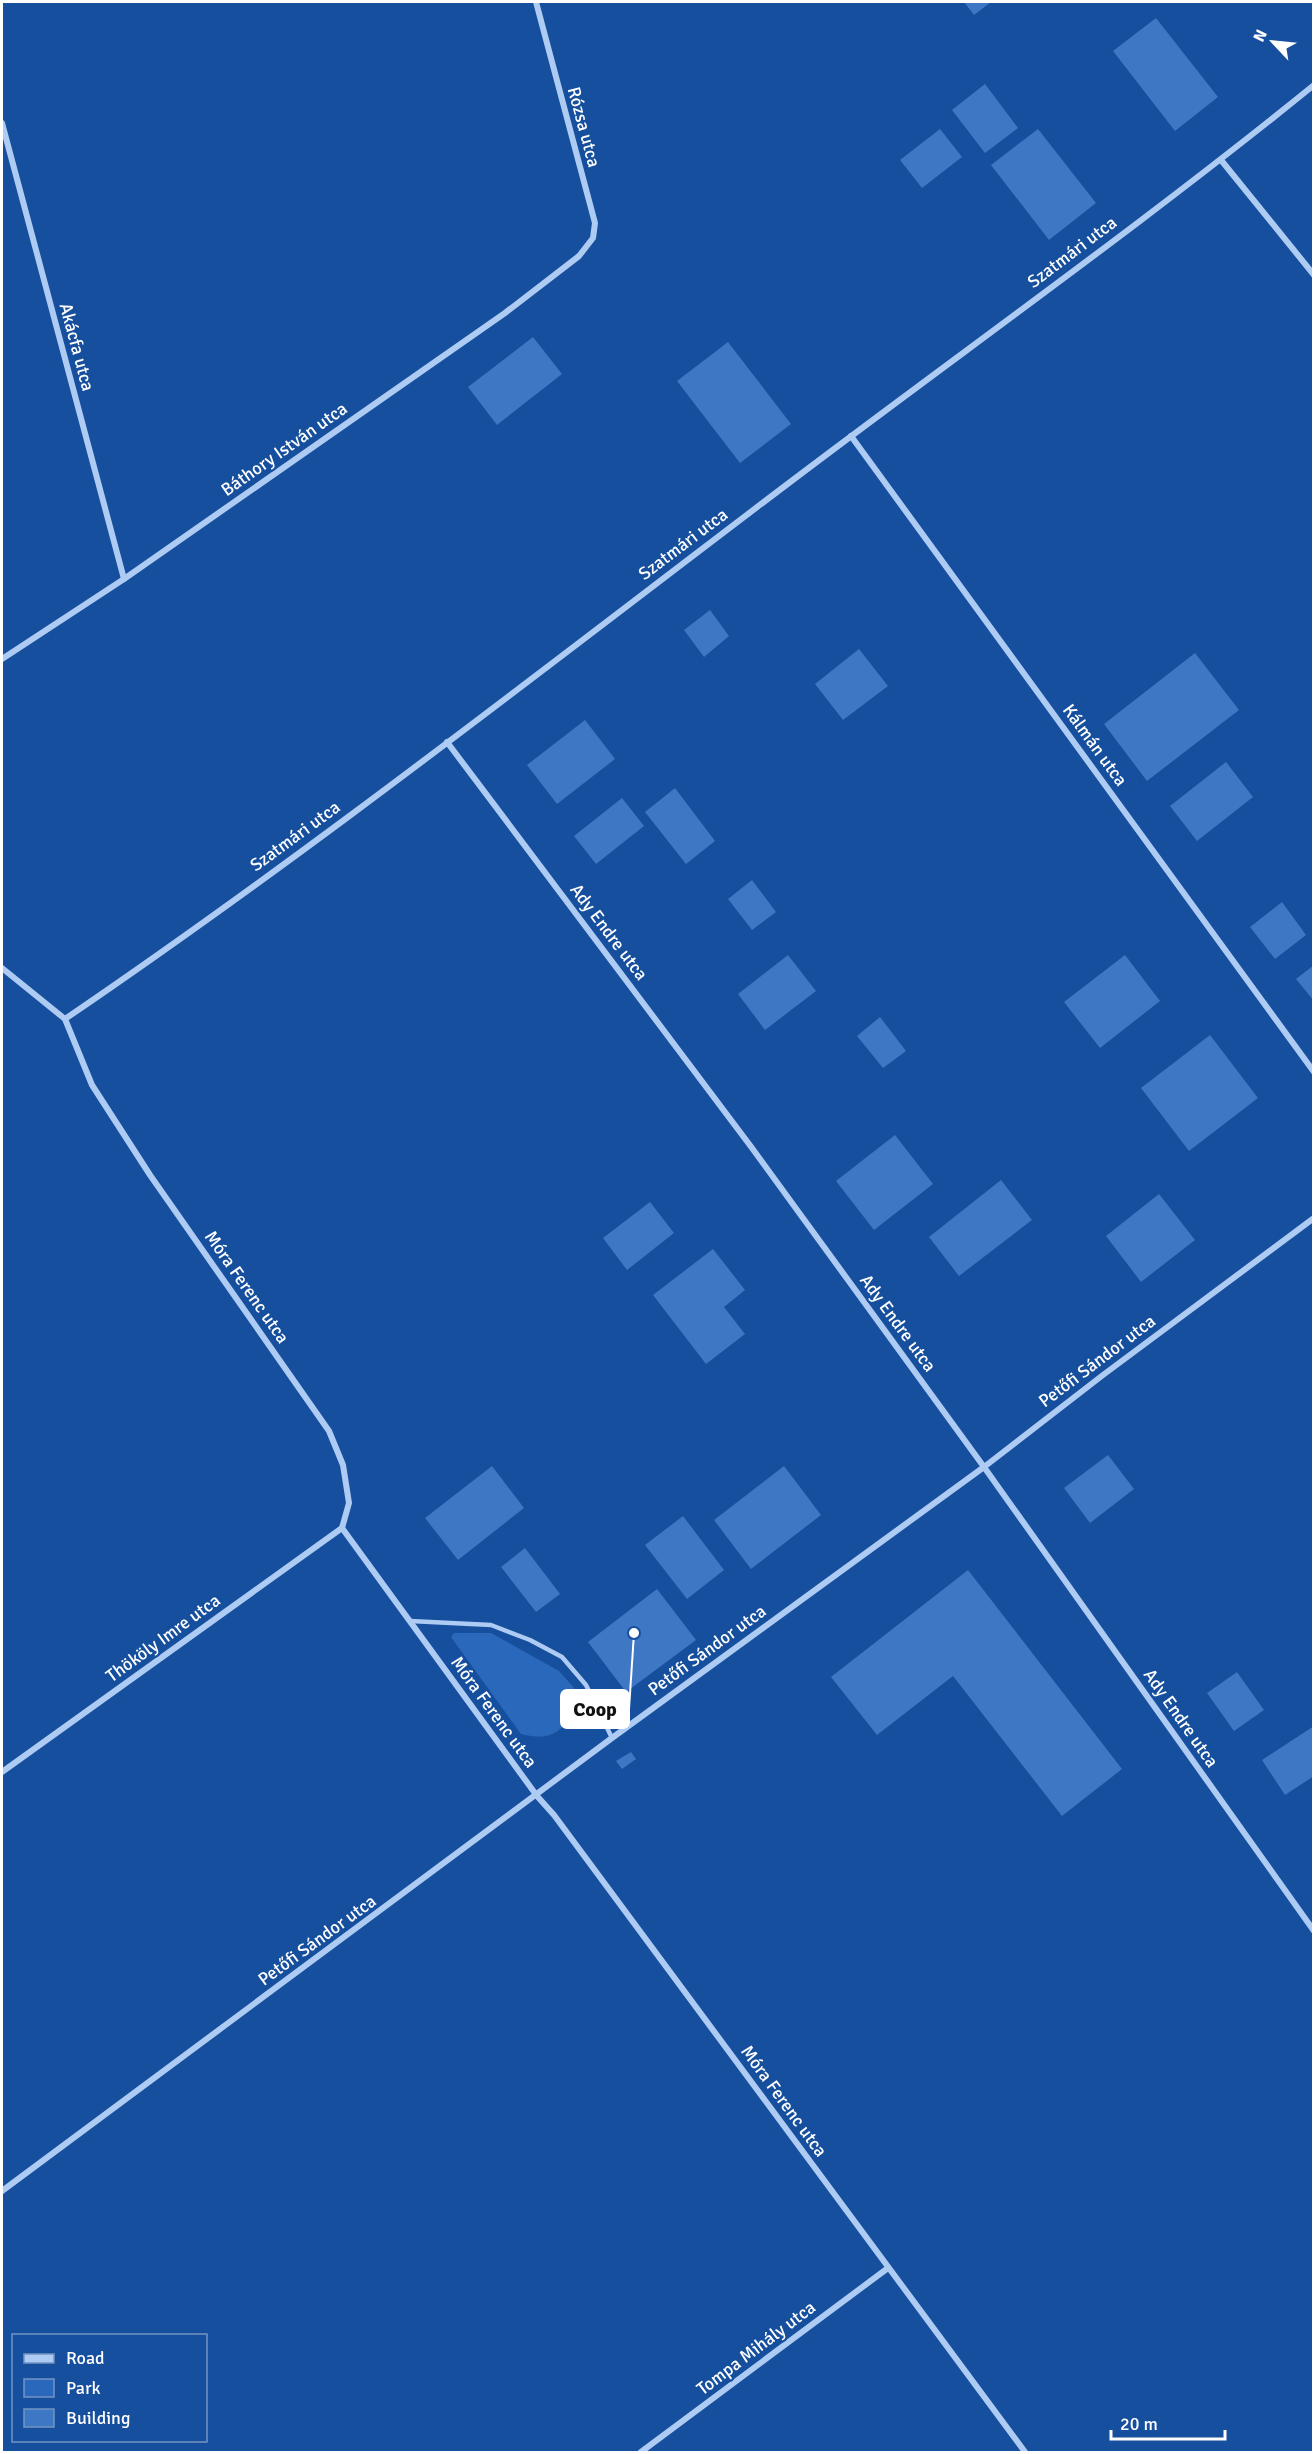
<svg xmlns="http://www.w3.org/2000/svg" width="1315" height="2454" viewBox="0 0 1315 2454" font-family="Signika,sans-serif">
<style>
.green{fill:#2968bb}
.building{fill:#3e77c4}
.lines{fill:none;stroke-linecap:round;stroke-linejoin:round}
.lane{stroke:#adcbf3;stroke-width:4.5}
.street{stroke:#adcbf3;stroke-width:6}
.labels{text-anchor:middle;stroke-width:4.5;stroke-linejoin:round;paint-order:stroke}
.street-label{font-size:18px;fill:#fff;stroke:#164f9d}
.leader{fill:none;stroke:#fff;stroke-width:2}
.callout-dot{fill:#fff;stroke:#164f9d;stroke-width:2}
.callout{fill:#fff;stroke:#fff;stroke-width:2}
.callout-label{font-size:20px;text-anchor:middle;font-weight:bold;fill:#111}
</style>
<rect width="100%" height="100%" fill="#164f9d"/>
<path class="green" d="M 454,1633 L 491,1633 L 559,1671 L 575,1689 L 576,1715 C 555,1734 551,1741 521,1734 L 451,1637 Z"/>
<g class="building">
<path d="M 964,2 L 991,2 L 974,15 Z"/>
<path d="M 1156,18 L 1218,97 L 1175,131 L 1113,51 Z"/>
<path d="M 985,84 L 1018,128 L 985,153 L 952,110 Z"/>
<path d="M 940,129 L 962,157 L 922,188 L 900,160 Z"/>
<path d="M 1038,129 L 1096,203 L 1049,240 L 991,165 Z"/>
<path d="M 533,337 L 562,374 L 497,425 L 468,387 Z"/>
<path d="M 728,342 L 791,424 L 740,463 L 677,381 Z"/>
<path d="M 710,610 L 729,636 L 704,657 L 684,630 Z"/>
<path d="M 859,649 L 888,686 L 843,720 L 815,684 Z"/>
<path d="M 1195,653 L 1239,710 L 1147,781 L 1104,724 Z"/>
<path d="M 585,720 L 615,759 L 557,804 L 527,765 Z"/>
<path d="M 1226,762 L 1253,797 L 1197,841 L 1170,806 Z"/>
<path d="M 675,788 L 715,841 L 686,864 L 645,812 Z"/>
<path d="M 622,798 L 644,826 L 596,864 L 574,836 Z"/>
<path d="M 752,880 L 776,912 L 752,930 L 728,899 Z"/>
<path d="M 1282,902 L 1306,935 L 1275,959 L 1250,927 Z"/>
<path d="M 788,955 L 816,991 L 765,1030 L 738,994 Z"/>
<path d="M 1125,955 L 1160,1001 L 1100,1048 L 1064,1002 Z"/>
<path d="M 1314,965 L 1314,1001 L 1296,979 Z"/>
<path d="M 880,1017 L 906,1051 L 883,1068 L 857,1036 Z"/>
<path d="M 1210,1035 L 1258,1098 L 1189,1151 L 1141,1088 Z"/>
<path d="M 895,1135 L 933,1184 L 874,1230 L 836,1181 Z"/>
<path d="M 1001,1180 L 1032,1220 L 959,1276 L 929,1237 Z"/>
<path d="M 1159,1194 L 1195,1240 L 1141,1282 L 1106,1236 Z"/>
<path d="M 650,1202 L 674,1233 L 627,1270 L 603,1238 Z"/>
<path d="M 713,1249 L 745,1290 L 724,1307 L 745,1334 L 706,1364 L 653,1295 Z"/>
<path d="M 1108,1455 L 1134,1489 L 1090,1523 L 1064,1488 Z"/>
<path d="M 492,1466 L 524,1508 L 458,1560 L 425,1518 Z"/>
<path d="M 784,1466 L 821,1515 L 751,1569 L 714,1520 Z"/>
<path d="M 683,1516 L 724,1570 L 687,1599 L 645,1545 Z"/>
<path d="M 525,1548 L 560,1594 L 536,1612 L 501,1567 Z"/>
<path d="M 968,1570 L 1122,1769 L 1062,1816 L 953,1676 L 877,1735 L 831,1677 Z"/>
<path d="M 657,1589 L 696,1640 L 626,1692 L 588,1642 Z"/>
<path d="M 1237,1672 L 1264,1710 L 1234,1731 L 1207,1693 Z"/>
<path d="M 1314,1726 L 1314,1776 L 1285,1795 L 1262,1760 Z"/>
<path d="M 631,1752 L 636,1759 L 622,1769 L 616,1761 Z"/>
</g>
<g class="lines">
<path class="lane" d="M 410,1621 L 491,1625 L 530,1640 L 562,1657 L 586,1685 L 612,1738"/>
<g class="street">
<path d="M 2,123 L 124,579"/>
<path d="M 1221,160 L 1314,275"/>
<path d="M 851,436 L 1314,1072"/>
<path d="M 2,659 L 124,579 L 505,313 L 579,256 L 593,238 L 595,223 L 536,2"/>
<path d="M 447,742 L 752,1148 L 984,1467 L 1314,1931"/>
<path d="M 2,968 L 65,1019 L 92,1085 L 150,1175 L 329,1431 L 343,1465 L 349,1503 L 342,1528"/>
<path d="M 65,1019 C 309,853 542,670 777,492 C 956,356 1139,227 1314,85"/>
<path d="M 342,1528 L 537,1796 L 554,1815 L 1025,2452"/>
<path d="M 2,1772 L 342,1528"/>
<path d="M 2,2191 L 612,1738 L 984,1467 L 1103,1375 L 1314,1218"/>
<path d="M 641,2452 L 888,2268"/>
</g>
</g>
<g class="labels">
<g class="street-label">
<text transform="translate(584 127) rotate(75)" y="6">Rózsa utca</text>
<text transform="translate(1072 252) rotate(-37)" y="6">Szatmári utca</text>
<text transform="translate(77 347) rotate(75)" y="6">Akácfa utca</text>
<text transform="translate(284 449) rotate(-35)" y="6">Báthory István utca</text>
<text transform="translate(683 544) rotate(-37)" y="6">Szatmári utca</text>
<text transform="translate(1095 745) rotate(54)" y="6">Kálmán utca</text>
<text transform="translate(295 836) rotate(-36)" y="6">Szatmári utca</text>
<text transform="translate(609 932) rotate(53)" y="6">Ady Endre utca</text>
<text transform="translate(247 1287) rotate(55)" y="6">Móra Ferenc utca</text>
<text transform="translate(898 1323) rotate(54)" y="6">Ady Endre utca</text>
<text transform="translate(1097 1361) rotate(-37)" y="6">Petőfi Sándor utca</text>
<text transform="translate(163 1638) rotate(-36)" y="6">Thököly Imre utca</text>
<text transform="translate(707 1650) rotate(-36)" y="6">Petőfi Sándor utca</text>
<text transform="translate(494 1712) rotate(54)" y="6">Móra Ferenc utca</text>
<text transform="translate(1181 1718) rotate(55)" y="6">Ady Endre utca</text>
<text transform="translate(317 1940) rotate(-36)" y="6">Petőfi Sándor utca</text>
<text transform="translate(784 2101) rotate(54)" y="6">Móra Ferenc utca</text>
<text transform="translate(756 2348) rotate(-37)" y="6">Tompa Mihály utca</text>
</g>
</g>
<path class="leader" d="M634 1633L629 1709"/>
<circle class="callout-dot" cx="634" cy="1633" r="6"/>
<rect class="callout" x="561" y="1690" width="68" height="38" rx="6"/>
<g class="callout-label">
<text x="595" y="1716">Coop</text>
</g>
<rect width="1315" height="2454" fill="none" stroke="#ffffff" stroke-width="6"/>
<rect x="12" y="2334" width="195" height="108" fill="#164f9d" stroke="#7395c4" stroke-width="1.5"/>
<rect x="24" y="2354" width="30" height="9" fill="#adcbf3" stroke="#7395c4" stroke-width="1.5"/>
<text x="66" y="2364" font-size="18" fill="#ffffff">Road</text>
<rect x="24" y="2379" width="30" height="18" fill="#2968bb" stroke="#7395c4" stroke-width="1.5"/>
<text x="66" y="2394" font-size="18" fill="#ffffff">Park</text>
<rect x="24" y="2409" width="30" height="18" fill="#3e77c4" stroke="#7395c4" stroke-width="1.5"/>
<text x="66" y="2424" font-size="18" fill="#ffffff">Building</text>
<g transform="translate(1273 42) rotate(296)" stroke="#164f9d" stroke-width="4.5" paint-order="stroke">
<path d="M0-4.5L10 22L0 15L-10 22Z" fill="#ffffff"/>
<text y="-9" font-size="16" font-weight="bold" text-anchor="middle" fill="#ffffff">N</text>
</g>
<path d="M1111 2430v9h114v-9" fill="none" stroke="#ffffff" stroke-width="3"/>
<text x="1120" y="2430" font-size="18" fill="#ffffff" stroke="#164f9d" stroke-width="4.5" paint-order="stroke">20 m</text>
</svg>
